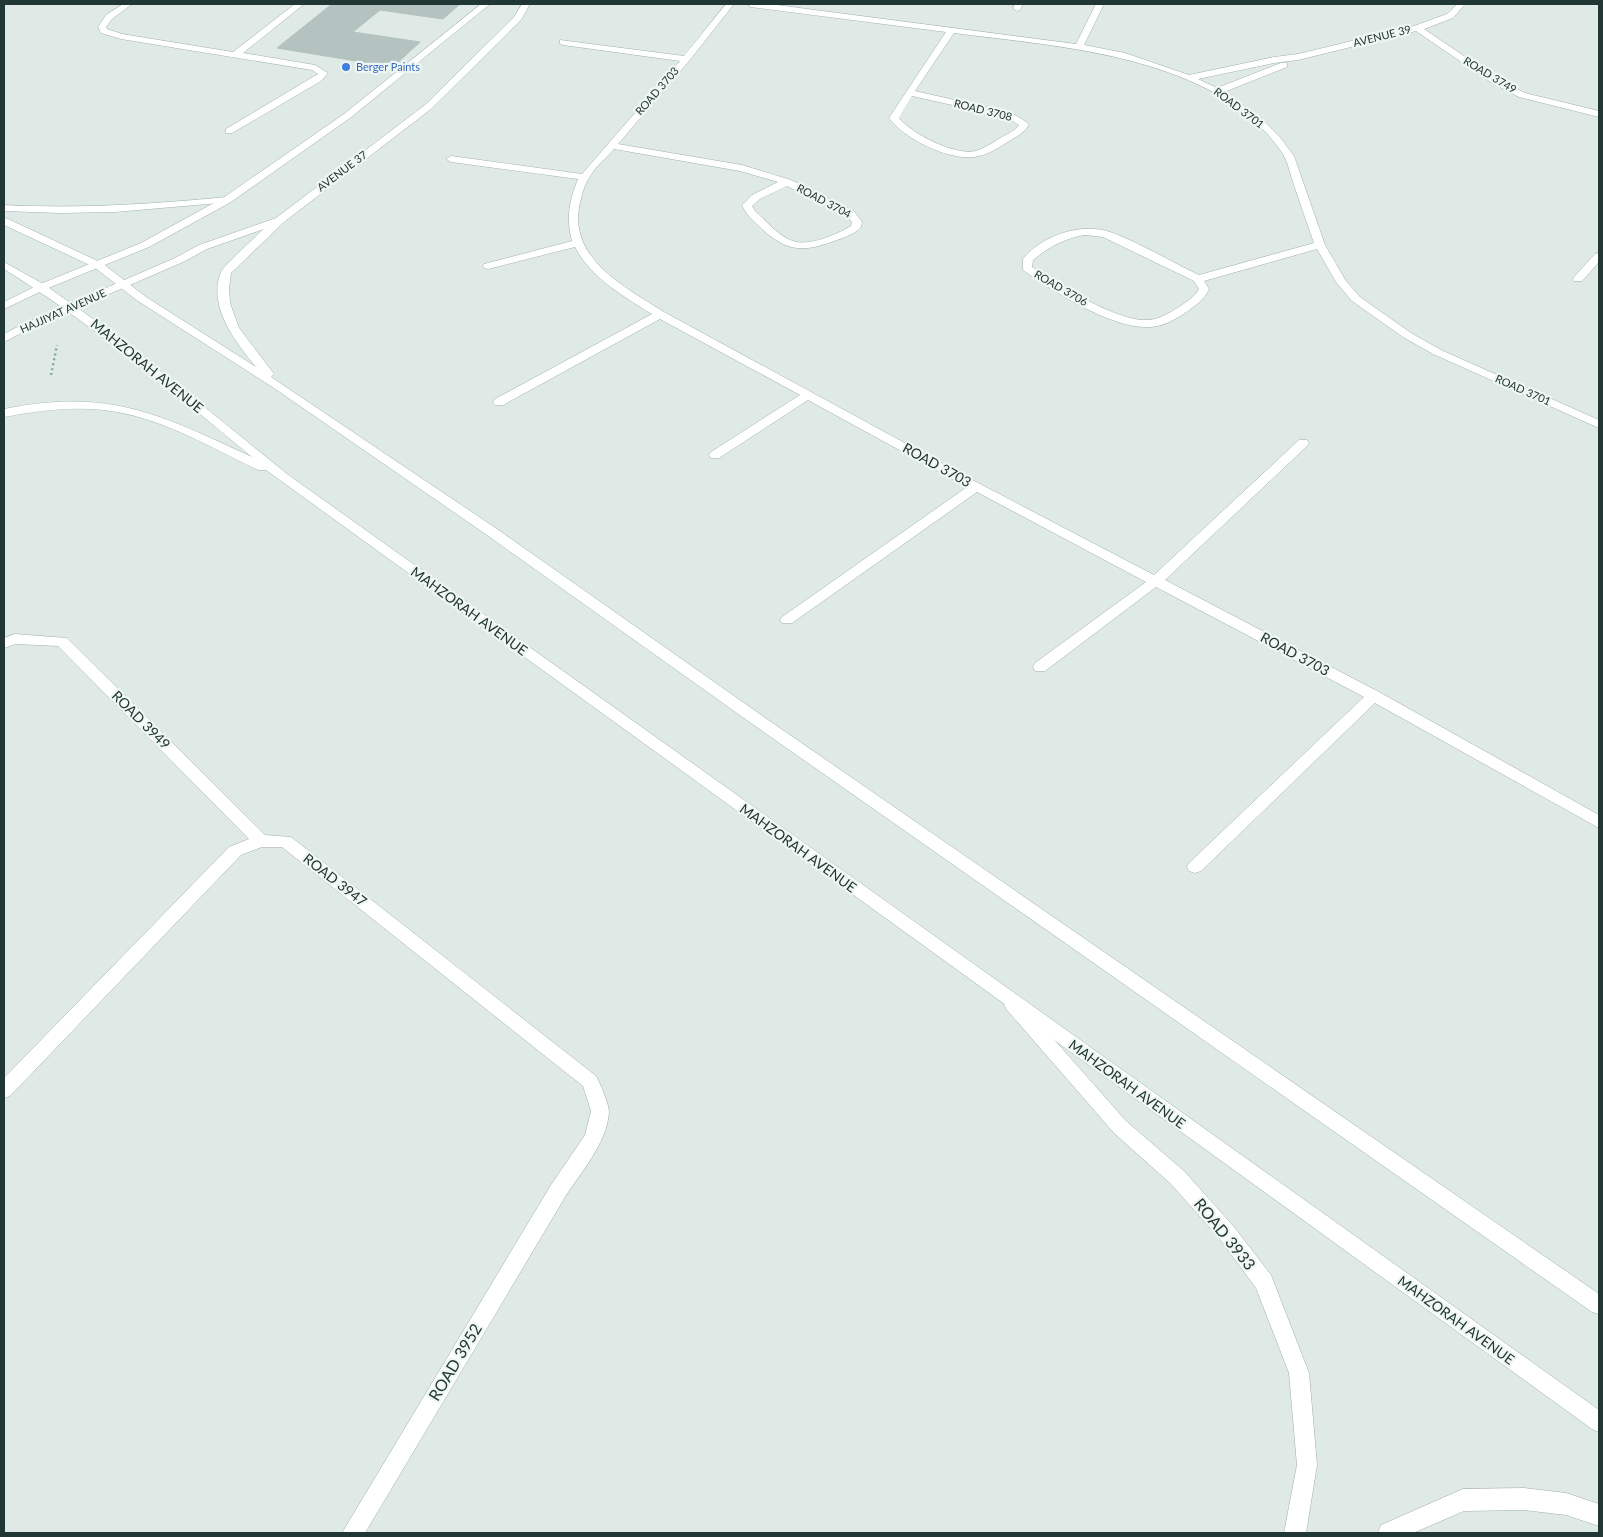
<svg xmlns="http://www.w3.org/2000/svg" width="1603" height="1537" viewBox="0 0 1603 1537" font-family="Lato,sans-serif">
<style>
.building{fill:#b4c3bf;stroke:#b2c2bd}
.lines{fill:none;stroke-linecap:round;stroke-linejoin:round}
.service-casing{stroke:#a2b0ad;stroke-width:1}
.minor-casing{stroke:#a2b0ad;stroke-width:1}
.secondary-casing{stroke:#9fb4af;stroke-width:1}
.path{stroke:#81aaa3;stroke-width:2.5;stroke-dasharray:2 3;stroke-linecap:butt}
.service{fill:#fff;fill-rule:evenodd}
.minor{fill:#fff;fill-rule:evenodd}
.secondary{fill:#fff;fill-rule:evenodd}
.shop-dot{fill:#3f7fe0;stroke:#eff6f3;stroke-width:2}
.labels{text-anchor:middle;stroke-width:4.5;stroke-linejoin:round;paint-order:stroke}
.far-street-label{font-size:11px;fill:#213734;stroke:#eff6f3}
.far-shop-label{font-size:11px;fill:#366cbe;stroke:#eff6f3;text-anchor:start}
.street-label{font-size:14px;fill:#213734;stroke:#eff6f3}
.near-street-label{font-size:16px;fill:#213734;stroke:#eff6f3}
</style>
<rect width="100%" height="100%" fill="#dfe9e6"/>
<path class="building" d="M 332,4 L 460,4 L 443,19 L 380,10 L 353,32 L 420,42 L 393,67 L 277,48 Z"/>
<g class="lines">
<g class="service-casing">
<g id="service">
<path d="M 123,4 L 132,4 L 112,19 L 106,27 L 107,29 L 122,34 L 233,52 L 295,4 L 304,4 L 243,53 L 315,65 L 328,73 L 321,81 L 232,133 L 226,133 L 226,129 L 318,74 L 312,70 L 121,39 L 101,33 L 98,27 L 106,15 Z"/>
<path d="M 1015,4 L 1023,4 L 1020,10 L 1017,11 L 1013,8 Z"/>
</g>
</g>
<g class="minor-casing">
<g id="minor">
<path d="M 481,4 L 490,4 L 350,118 L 231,202 L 149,247 L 46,289 L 4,309 L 4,302 L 38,285 L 141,243 L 223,198 L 344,114 Z"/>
<path d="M 522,4 L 530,4 L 521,20 L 431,109 L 284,222 L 207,249 L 183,262 L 33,327 L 4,342 L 4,334 L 25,323 L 175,258 L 199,245 L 276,218 L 425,105 L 514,17 Z"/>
<path d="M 726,4 L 734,4 L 689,61 L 618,144 L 742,165 L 791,180 L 854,211 L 862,222 L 861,227 C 855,234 845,237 837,240 C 805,252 788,253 762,229 C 754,221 746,215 742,205 L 752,195 L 778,182 L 740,171 L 614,149 C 606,158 595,167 589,178 C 584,185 582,195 580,203 C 567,258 625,287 664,312 L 980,484 L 1154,575 L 1299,440 L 1307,440 L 1309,443 L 1307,446 L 1165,580 L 1379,692 L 1599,815 L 1599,828 L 1375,703 L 1201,871 L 1195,873 L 1189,871 L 1187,867 L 1189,863 L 1364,697 L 1156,587 L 1045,671 L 1035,671 L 1033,667 L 1035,663 L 1146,582 L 977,492 L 792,623 L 782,623 L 780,620 L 782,617 L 967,487 L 808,400 L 719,458 L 711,458 L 709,455 L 711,452 L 800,395 L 660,319 L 503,405 L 495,405 L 493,402 L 495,399 L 652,314 C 623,296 591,278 575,247 L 488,269 L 484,268 L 483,266 L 484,264 L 572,241 C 566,219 569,201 578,179 L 451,162 L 446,159 L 451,156 L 582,174 L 680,61 L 563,45 L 560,44 L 560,40 L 684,56 ZM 787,186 L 846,215 L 852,222 L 851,226 C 835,235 806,249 788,239 C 775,232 765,220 755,211 L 752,206 L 760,199 Z"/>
<path d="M 747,4 L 769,4 L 1076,44 L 1096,4 L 1104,4 L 1084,45 L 1125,53 L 1189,75 L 1274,57 L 1298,54 L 1414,26 L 1447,14 L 1457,4 L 1465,4 L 1453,18 L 1424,29 L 1498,79 L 1525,93 L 1599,111 L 1599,117 L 1519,97 L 1492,83 L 1416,31 L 1298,60 L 1274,63 L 1198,79 L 1217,88 L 1281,63 L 1287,63 L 1287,67 L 1224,92 L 1261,118 L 1279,136 L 1294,156 L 1325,245 L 1346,281 L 1360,297 L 1411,333 L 1441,350 L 1599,420 L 1599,428 L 1433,354 L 1403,337 L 1352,301 L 1336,282 L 1317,249 L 1204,281 L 1209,289 C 1204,300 1195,306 1185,313 C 1173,321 1160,328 1145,327 C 1110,327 1052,291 1023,270 L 1023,259 C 1041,236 1081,222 1110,232 C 1139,242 1171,262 1199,275 L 1314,243 C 1307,223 1300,203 1293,182 C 1290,173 1288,162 1283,154 C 1217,55 1060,47 954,33 L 915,91 L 1012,113 L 1029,124 C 1025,133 1017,136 1009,141 C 999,148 987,155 974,157 C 948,160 904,139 889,118 L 946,32 L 751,7 ZM 912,96 L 1006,117 L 1019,125 C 1015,131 1006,135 1000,138 C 993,143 984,148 976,151 C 955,156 912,134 899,118 ZM 1085,235 L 1103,237 L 1194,281 L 1199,289 C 1194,298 1186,302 1179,307 C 1169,313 1159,320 1147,320 C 1118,322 1056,284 1032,267 L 1033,260 C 1049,247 1065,238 1085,235 Z"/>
<path d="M 1599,253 L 1599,262 L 1582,281 L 1574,281 L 1573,279 L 1574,277 L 1595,254 Z"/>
<path d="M 15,634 L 67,638 L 265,835 L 291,837 L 596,1076 C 600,1083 609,1104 609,1112 C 607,1143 581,1172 565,1197 L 365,1533 L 342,1533 L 551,1185 L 585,1135 L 591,1111 L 583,1086 L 282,847 L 262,847 L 241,855 L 10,1096 L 4,1098 L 4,1078 L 229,847 L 249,839 L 58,646 L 16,644 L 4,648 L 4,638 Z"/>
<path d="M 1013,998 L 1019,1000 L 1126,1121 L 1184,1171 L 1234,1227 L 1271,1275 L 1309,1373 L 1317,1465 L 1306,1533 L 1284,1533 L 1297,1465 L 1289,1373 L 1256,1288 L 1220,1239 L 1170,1183 L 1114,1133 L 1007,1010 L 1004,1005 L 1007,1000 Z"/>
<path d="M 1524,1488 L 1566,1493 L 1599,1504 L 1599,1526 L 1566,1515 L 1524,1510 L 1464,1511 L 1413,1533 L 1378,1533 L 1381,1525 L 1463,1489 Z"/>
</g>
</g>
<g class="secondary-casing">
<g id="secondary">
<path d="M 227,197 L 231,198 L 231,202 L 115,212 L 60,213 L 4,211 L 4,205 C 79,209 153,204 227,197 Z"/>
<path d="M 280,217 L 284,218 L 285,220 L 284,222 L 231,273 L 229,288 L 230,303 L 239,328 L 274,374 L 271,377 L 497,529 L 761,715 L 1599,1294 L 1599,1314 L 1592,1312 L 751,723 L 487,535 L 274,388 L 138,301 L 94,267 L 4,225 L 4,218 L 8,219 L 102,263 L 146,297 L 256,367 C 236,343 207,306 221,272 C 224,265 267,226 276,218 Z"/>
<path d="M 4,262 L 45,285 L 117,336 L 287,474 L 1599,1410 L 1599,1432 L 1592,1429 L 266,470 L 258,470 C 212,448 167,421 117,412 C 79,405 41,410 4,417 L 4,409 C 109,388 159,414 252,457 C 172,391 93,324 4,269 Z"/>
</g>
</g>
<path class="path" d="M 51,375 L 57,345"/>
<use href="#service" class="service"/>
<use href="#minor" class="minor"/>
<use href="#secondary" class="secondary"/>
</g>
<circle class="shop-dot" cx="346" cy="67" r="5"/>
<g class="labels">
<g class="far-street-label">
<text transform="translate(1382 36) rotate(-14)" y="4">AVENUE 39</text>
<text transform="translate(1490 75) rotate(31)" y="4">ROAD 3749</text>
<text transform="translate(657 91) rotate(-49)" y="4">ROAD 3703</text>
<text transform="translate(1239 108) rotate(37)" y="4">ROAD 3701</text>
<text transform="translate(983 110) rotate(14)" y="4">ROAD 3708</text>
<text transform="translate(342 171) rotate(-37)" y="4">AVENUE 37</text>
<text transform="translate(824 201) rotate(28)" y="4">ROAD 3704</text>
<text transform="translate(1061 288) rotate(30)" y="4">ROAD 3706</text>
<text transform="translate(63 311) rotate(-24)" y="4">HAJJIYAT AVENUE</text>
<text transform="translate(1523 390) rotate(24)" y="4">ROAD 3701</text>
</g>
<g class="far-shop-label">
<text x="356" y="71">Berger Paints</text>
</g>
<g class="street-label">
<text transform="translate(147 366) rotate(39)" y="5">MAHZORAH AVENUE</text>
<text transform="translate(937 465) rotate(29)" y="5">ROAD 3703</text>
<text transform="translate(469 611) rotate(36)" y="5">MAHZORAH AVENUE</text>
<text transform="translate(1295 654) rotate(28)" y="5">ROAD 3703</text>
<text transform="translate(141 720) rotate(45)" y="5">ROAD 3949</text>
<text transform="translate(798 848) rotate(36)" y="5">MAHZORAH AVENUE</text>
<text transform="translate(335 880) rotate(38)" y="5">ROAD 3947</text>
<text transform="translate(1127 1084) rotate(36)" y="5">MAHZORAH AVENUE</text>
<text transform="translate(1456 1320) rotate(36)" y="5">MAHZORAH AVENUE</text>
</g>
<g class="near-street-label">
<text transform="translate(1225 1234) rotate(51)" y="6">ROAD 3933</text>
<text transform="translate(455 1362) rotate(-59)" y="6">ROAD 3952</text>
</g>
</g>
<rect width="1603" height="1537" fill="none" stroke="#213734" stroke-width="10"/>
</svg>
